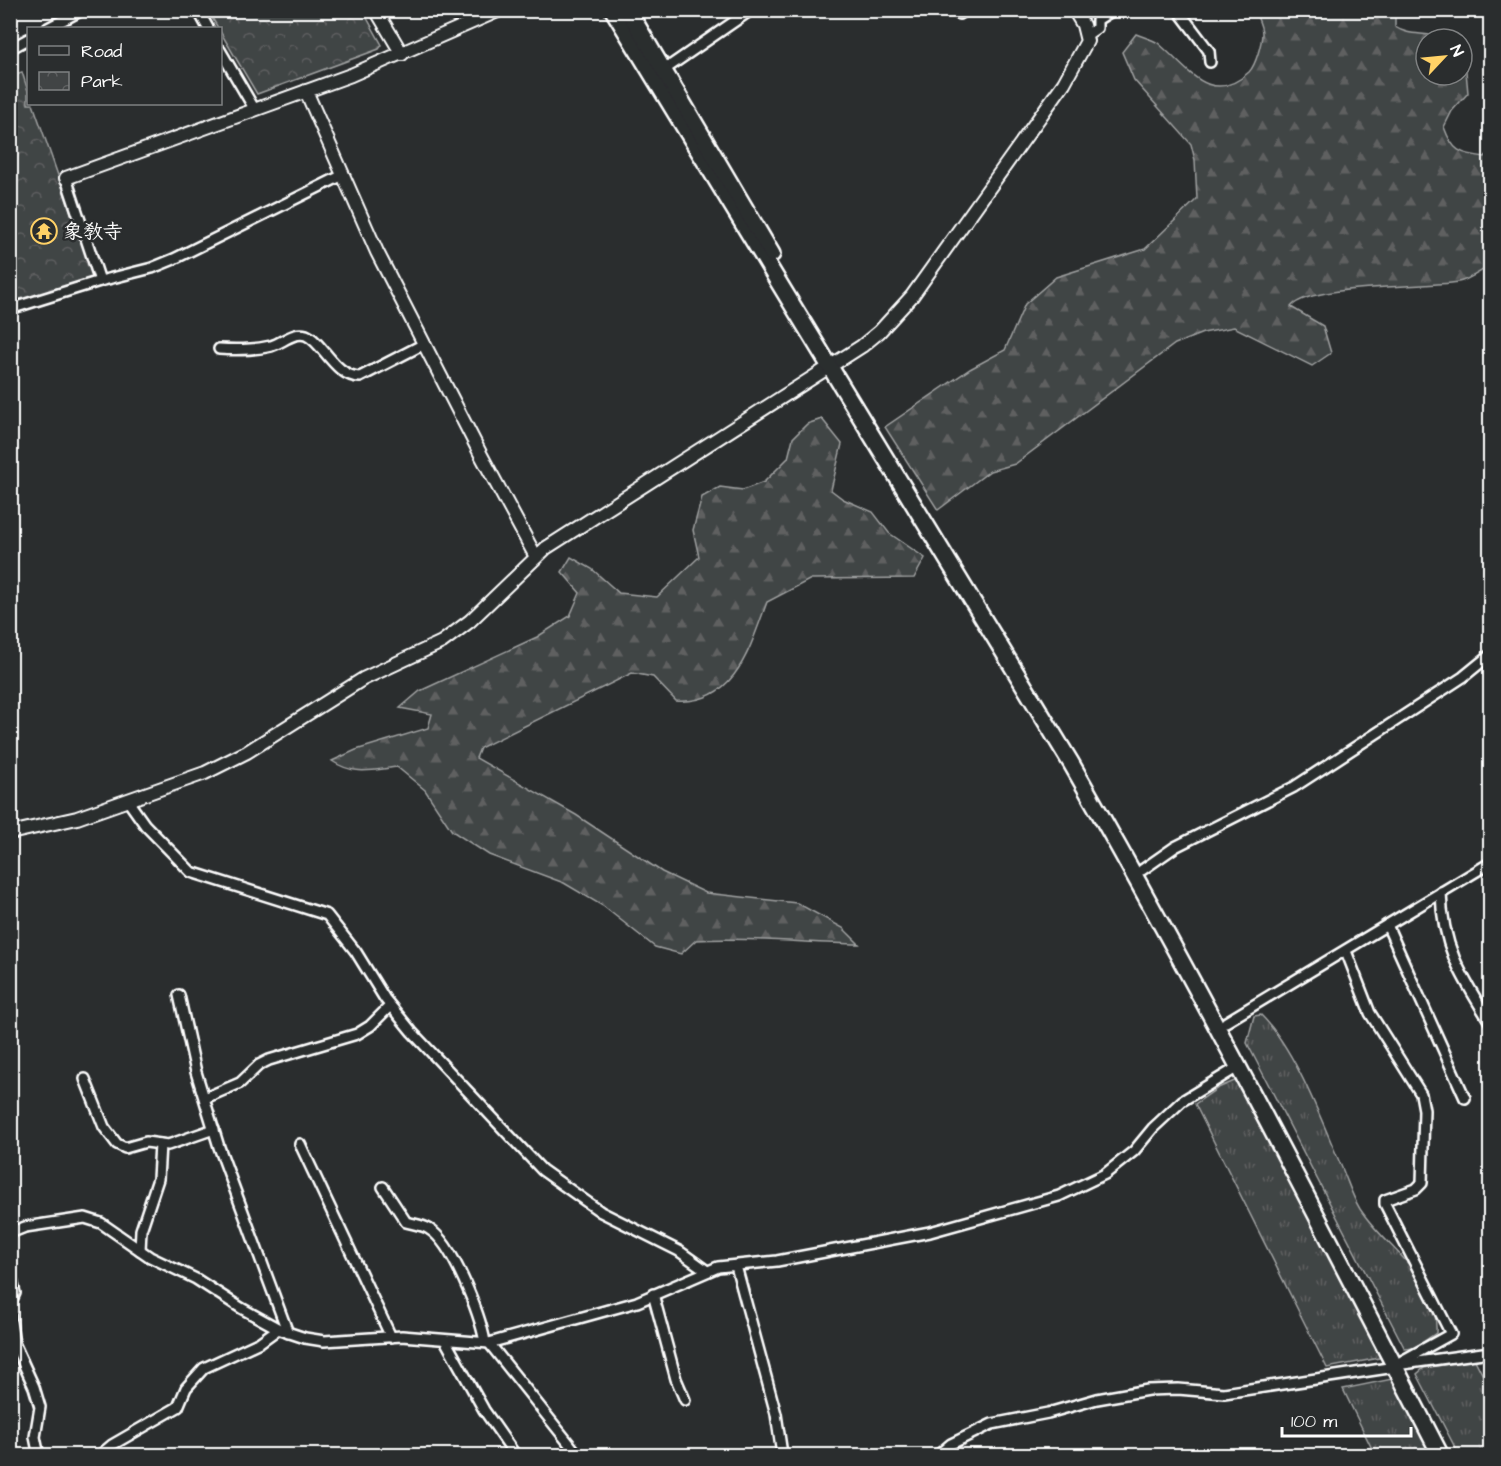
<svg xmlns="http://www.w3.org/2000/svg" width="1501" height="1466" viewBox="0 0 1501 1466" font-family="'Architects Daughter','LXGW WenKai TC',sans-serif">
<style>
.grass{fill:url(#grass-tufts);stroke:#a0a2a2;stroke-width:1.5}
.forest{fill:url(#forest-firs);stroke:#a0a2a2;stroke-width:1.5}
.park{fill:url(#park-crowns);stroke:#a0a2a2;stroke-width:1.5}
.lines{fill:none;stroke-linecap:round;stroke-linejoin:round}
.minor-casing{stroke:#fff;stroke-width:14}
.tertiary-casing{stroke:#fff;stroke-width:16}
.primary-casing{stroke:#fff;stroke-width:20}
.minor{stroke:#2a2d2e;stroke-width:9}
.tertiary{stroke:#2a2d2e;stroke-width:12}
.primary{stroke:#2a2d2e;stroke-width:15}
.labels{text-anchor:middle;stroke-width:5;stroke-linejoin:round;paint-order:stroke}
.poi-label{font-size:20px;fill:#fff;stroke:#2a2d2e;text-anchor:start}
</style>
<defs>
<pattern id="grass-tufts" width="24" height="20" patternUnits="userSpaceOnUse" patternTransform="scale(1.5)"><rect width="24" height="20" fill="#414445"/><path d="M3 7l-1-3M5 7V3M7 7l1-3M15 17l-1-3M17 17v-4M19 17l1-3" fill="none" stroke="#5e6061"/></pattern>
<pattern id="forest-firs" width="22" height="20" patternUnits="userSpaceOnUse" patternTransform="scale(1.5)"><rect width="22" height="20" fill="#414445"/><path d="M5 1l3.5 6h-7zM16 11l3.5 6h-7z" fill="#5e6061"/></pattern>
<pattern id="park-crowns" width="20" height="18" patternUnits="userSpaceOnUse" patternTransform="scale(1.5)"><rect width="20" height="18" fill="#414445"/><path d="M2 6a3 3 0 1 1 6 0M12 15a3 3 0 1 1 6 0" fill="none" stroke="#5e6061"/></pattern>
</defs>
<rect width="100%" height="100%" fill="#2a2d2e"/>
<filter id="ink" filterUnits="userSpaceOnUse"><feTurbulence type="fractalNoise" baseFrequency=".0167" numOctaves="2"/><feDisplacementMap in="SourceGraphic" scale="12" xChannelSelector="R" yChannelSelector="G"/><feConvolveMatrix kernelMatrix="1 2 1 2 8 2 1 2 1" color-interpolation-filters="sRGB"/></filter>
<g filter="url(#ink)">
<g class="grass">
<path d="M 1261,1015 C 1296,1050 1322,1122 1342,1168 C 1348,1182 1352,1196 1360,1209 C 1388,1252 1439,1274 1436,1333 L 1414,1348 L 1405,1349 L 1247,1043 L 1254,1016 Z"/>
<path d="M 1237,1080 L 1380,1355 L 1379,1358 L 1327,1368 L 1195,1104 L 1218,1088 Z"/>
<path d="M 1475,1360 L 1490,1389 L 1490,1455 L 1459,1455 L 1417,1374 L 1424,1368 Z"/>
<path d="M 1392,1379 L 1432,1455 L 1375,1455 L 1343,1389 Z"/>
</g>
<g class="forest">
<path d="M 1255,11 L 1397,11 L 1395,13 L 1395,27 C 1410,37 1428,31 1443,39 L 1426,39 L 1426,75 L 1462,75 L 1462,49 L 1464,50 L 1468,93 L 1452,111 L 1444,127 C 1453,152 1459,153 1485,157 L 1490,151 L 1490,266 C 1480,271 1469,280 1458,282 C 1424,288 1309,284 1291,307 L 1323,326 L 1331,353 L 1312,366 L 1234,327 L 1203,333 L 1175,344 L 1015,464 L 990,471 L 938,510 L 885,427 L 970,369 L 1005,350 L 1025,304 L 1056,277 L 1145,249 L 1197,199 L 1195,160 L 1191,144 L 1134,80 L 1122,52 L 1136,34 C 1143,37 1152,39 1158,43 C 1187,67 1210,108 1249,72 C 1256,65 1262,42 1262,33 C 1262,26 1257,17 1255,11 Z"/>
<path d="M 822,419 L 842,444 L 831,490 L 843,499 L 873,512 L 889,533 L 925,558 L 914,578 L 811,579 L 767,602 C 750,648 735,705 676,701 L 653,677 L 632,673 L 480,748 L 476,758 L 576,815 L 662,872 L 706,893 L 797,903 L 843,928 L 859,944 C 805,943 751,937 696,940 L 681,954 L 655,947 L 603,906 L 564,883 L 489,855 L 452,831 L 425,790 L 397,767 C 373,770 354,776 332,761 L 356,750 L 428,728 L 432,714 L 400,708 L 420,691 L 537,637 L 570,616 L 580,593 L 562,572 L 571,557 L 592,569 L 619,593 L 657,597 L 699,557 L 693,530 L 702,497 L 720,487 L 743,490 L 764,482 L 788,458 L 793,438 L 807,424 Z"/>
</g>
<g class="park">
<path d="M 208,11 L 363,11 L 382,45 L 379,49 L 257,94 Z"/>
<path d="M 22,72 L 28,91 L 28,104 L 33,104 L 94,278 L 11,305 L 10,76 Z"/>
</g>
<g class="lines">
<g class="minor-casing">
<g id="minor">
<path d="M 198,10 L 208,28"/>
<path d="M 1178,10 L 1209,51 L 1210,62"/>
<path d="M 959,14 L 965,10"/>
<path d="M 48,28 L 82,10"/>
<path d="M 1087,35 L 1097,28 L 1097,20 L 1113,10"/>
<path d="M 10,49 L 28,39"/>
<path d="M 220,50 L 255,110"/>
<path d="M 664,70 L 751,10"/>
<path d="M 100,281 L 152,268 L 174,259 L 343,175"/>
<path d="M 10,309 L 100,281 L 66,178"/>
<path d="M 219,349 C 236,350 254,350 271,346 C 282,343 294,331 306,335 C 323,342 335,377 360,377 L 424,344"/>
<path d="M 128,801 L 145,825 L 191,872 L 327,915 L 356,952 L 385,999 L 412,1032 L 542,1170 L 601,1212 L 679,1251 L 707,1271"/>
<path d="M 1142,870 L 1175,847 L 1294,787 L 1463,677 L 1490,655"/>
<path d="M 1441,892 C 1442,947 1462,977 1490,1022"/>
<path d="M 1387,925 L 1465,1098"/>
<path d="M 1346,951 L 1370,1013 L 1421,1094 L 1424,1110 L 1422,1183 L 1416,1189 L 1385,1200 L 1385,1204 L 1451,1334 L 1402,1361"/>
<path d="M 179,995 L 196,1072 L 219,1147 L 288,1333"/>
<path d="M 1226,1022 L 1490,863"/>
<path d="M 85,1079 L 104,1127 L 117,1144 L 125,1148 L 146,1142 L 168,1145 L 214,1129"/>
<path d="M 205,1098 L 240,1083 L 259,1065 L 269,1060 L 357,1034 L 370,1026 L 390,1006"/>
<path d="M 300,1144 L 391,1337"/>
<path d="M 383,1187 L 406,1222 C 413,1224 423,1225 429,1229 C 453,1243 480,1315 485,1342"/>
<path d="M 10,1233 L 25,1227 L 85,1218 L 101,1223 L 150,1257 L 196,1279 L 241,1308 L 281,1330 L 305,1338 L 324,1341 L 402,1336 L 489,1343 L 637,1302 L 718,1267 L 777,1261 L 930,1232 L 1059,1196 L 1105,1174 L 1134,1151 L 1153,1128 L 1182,1101 L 1238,1067"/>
<path d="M 140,1250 L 141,1230 L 158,1179 L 160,1144"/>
<path d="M 736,1266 L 776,1414 L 782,1454"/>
<path d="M 10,1271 L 15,1293 L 10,1304"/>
<path d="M 653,1294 L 676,1379 L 685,1400"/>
<path d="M 10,1315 L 14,1343 L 34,1387 L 40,1407 L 35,1437 L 39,1456"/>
<path d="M 445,1340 L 484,1410 L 516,1456"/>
<path d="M 489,1343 L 579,1456"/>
<path d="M 1403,1364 L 1490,1352"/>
<path d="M 99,1456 L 112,1445 L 178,1407 L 186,1388 L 204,1368 L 260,1342 L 278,1329"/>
<path d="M 937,1456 L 951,1444 L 992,1424 L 1048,1413 L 1097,1399 L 1148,1390 L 1178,1389 L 1224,1393 L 1395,1367"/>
</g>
</g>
<g class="tertiary-casing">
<g id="tertiary">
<path d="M 376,10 L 402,54"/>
<path d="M 306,91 L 377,252 L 481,455 L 536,557"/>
<path d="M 66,178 L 351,75 L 500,10"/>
<path d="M 10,833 L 77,818 L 205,773 L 247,752 L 363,679 L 442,642 L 470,621 L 546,548 L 862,346 L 879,332 L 912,296 L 1064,83 L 1087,41 L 1083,25 L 1074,10"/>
</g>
</g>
<g class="primary-casing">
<g id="primary">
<path d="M 613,10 L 1071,763 C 1201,990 1321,1223 1441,1456"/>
<path d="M 628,10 L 772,254"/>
</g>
</g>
<use href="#minor" class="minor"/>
<use href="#tertiary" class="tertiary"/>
<use href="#primary" class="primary"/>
</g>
</g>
<defs>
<g id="temple-ring" transform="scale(1.35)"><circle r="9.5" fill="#2a2d2e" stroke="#ffd166" stroke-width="1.5"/><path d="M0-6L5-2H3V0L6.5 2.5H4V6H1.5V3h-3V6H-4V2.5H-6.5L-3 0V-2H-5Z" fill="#ffd166"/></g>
</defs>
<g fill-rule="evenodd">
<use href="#temple-ring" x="44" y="231"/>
</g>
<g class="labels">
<g class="poi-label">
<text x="63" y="238">象教寺</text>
</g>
</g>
<rect width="1501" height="1466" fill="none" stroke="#2a2d2e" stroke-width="36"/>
<rect x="18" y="18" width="1465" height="1430" fill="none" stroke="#fff" stroke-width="2" filter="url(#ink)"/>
<rect x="27" y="27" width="195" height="78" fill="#2a2d2e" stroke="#7f8182" stroke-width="1.5"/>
<rect x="39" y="46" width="30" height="9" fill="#2a2d2e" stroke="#7f8182" stroke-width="1.5"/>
<text x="81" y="57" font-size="18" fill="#ffffff">Road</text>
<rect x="39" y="72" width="30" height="18" fill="url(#park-crowns)" stroke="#7f8182" stroke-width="1.5"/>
<text x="81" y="87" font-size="18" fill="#ffffff">Park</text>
<g transform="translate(1444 57) rotate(64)"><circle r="28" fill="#2a2d2e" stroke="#7f8182" stroke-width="1.5"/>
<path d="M0-4.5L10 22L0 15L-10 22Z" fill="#ffd166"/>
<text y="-9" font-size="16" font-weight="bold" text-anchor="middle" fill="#ffffff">N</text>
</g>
<path d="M1282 1427v9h129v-9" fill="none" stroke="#ffffff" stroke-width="3"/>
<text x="1291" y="1427" font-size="18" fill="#ffffff" stroke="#2a2d2e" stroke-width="4.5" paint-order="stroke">100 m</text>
</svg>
